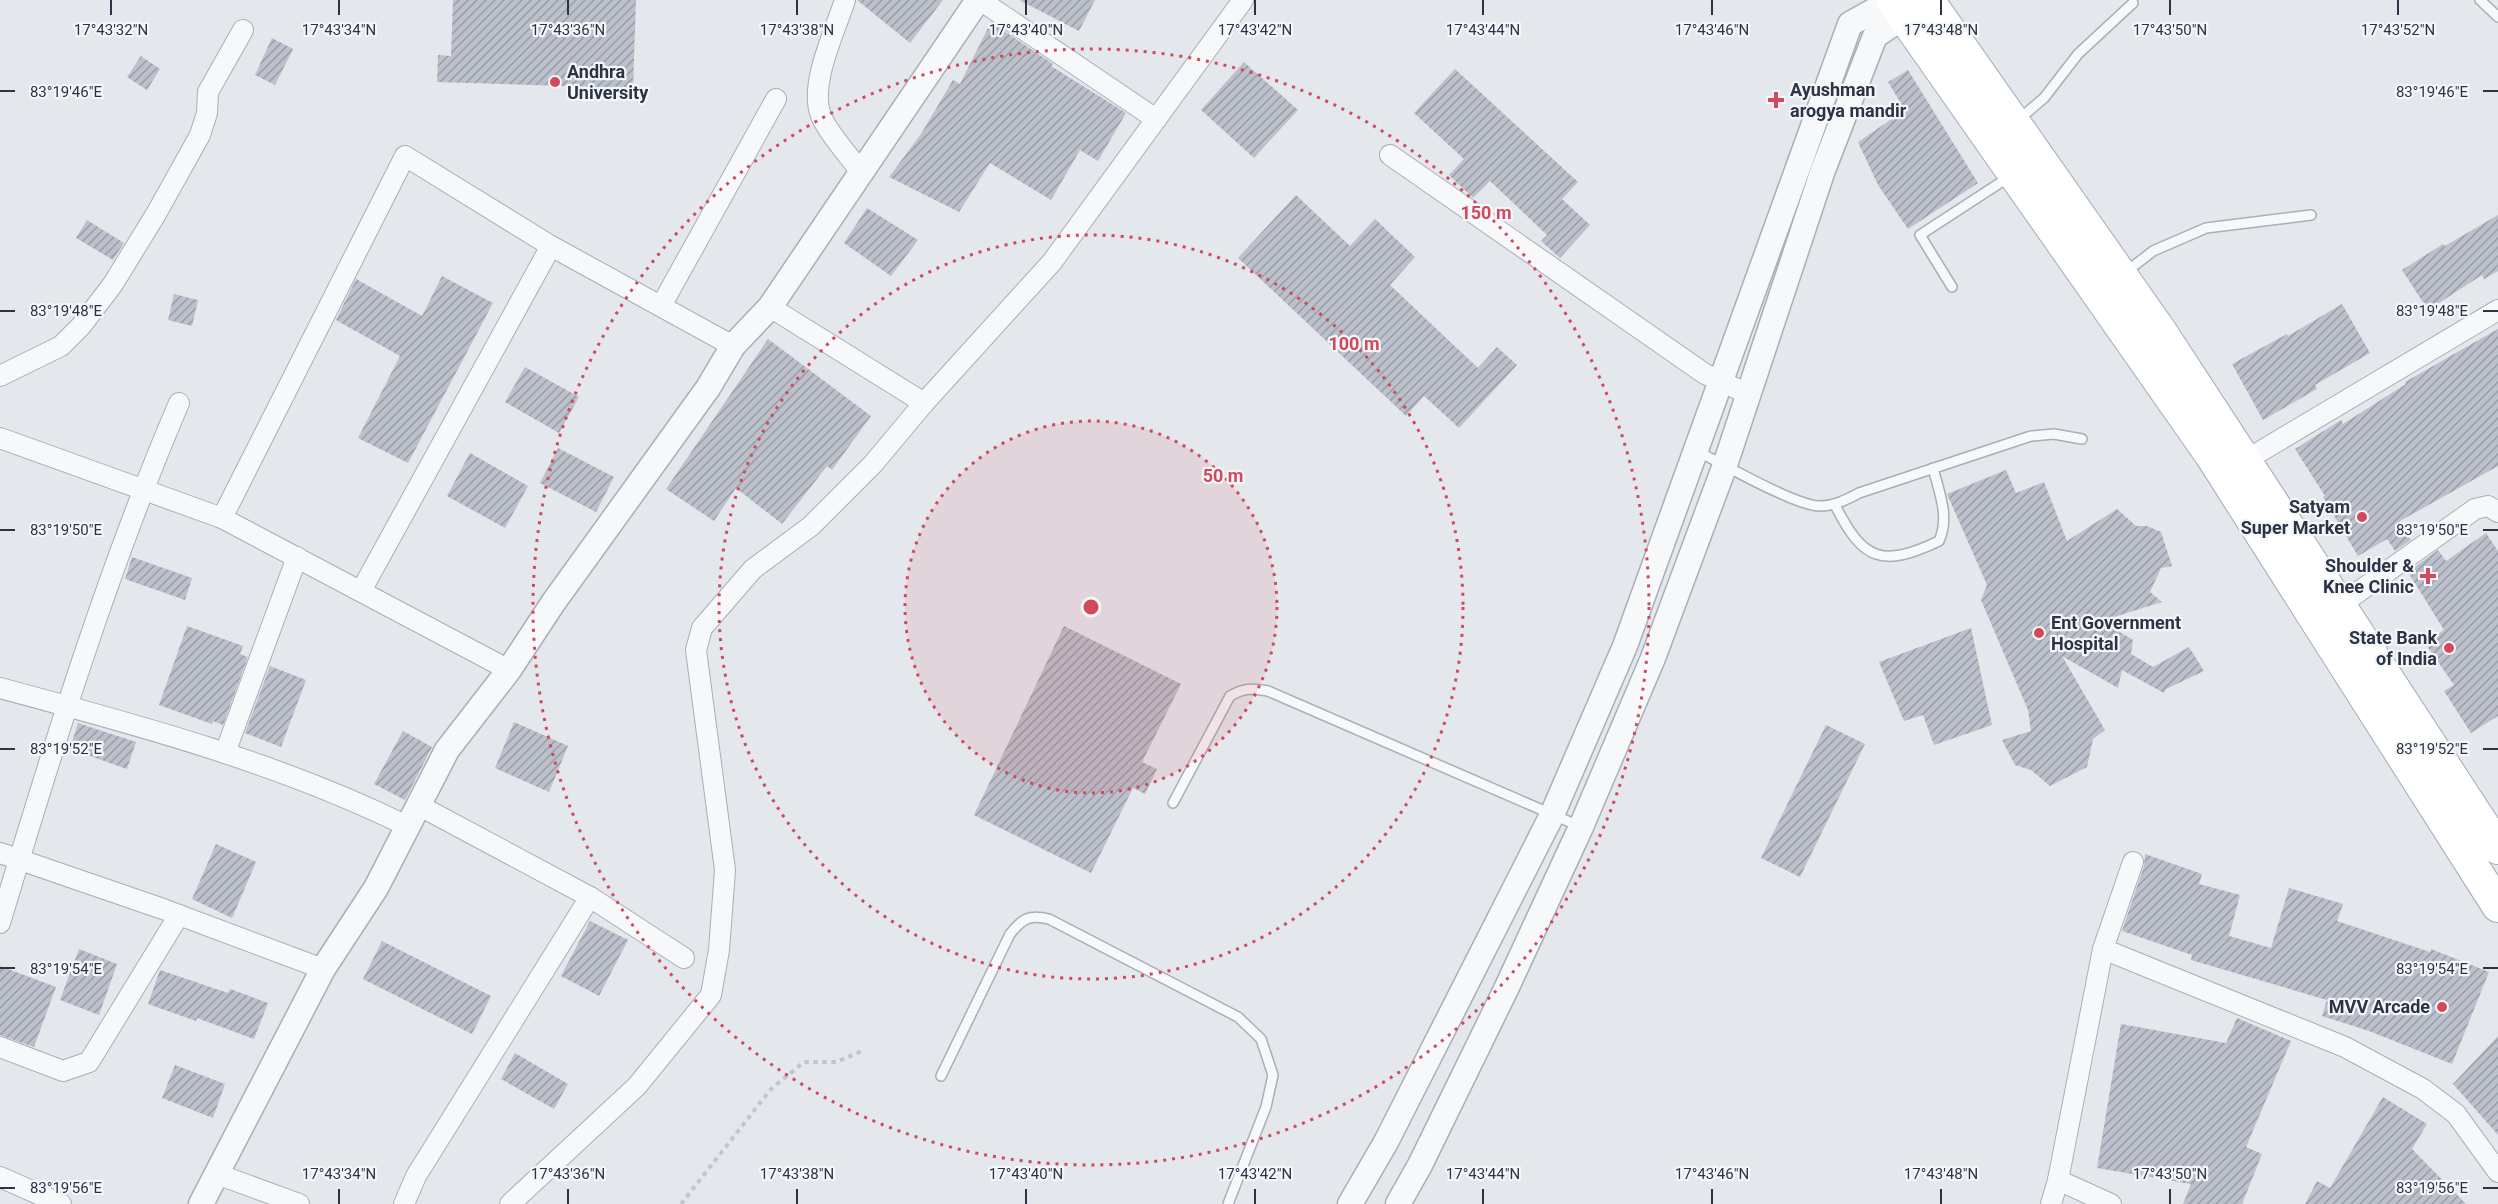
<svg xmlns="http://www.w3.org/2000/svg" width="2498" height="1204" viewBox="0 0 2498 1204" font-family="Roboto,sans-serif">
<style>
.building{fill:url(#building-hatch)}
.lines{fill:none;stroke-linecap:round;stroke-linejoin:round}
.service-casing{stroke:#a9aeb7;stroke-width:12}
.minor-casing{stroke:#a9aeb7;stroke-width:22}
.tertiary-casing{stroke:#a9aeb7;stroke-width:27}
.primary-casing{stroke:#a3abb8;stroke-width:34}
.path{stroke:#c2c5cb;stroke-width:4;stroke-dasharray:4.5 4.5;stroke-linecap:butt}
.service{stroke:#f7f8fa;stroke-width:9}
.minor{stroke:#f7f8fa;stroke-width:20}
.tertiary{stroke:#f7f8fa;stroke-width:24}
.primary{stroke:#fff;stroke-width:32}
.ticks{fill:none;stroke:#2b3445;stroke-width:2}
.ring{fill:none;stroke:#d1495b;stroke-width:3;stroke-dasharray:3 6}
.poi-dot{fill:#d1495b;stroke:#f4f6f9;stroke-width:2}
.labels{text-anchor:middle;stroke-width:4.5;stroke-linejoin:round;paint-order:stroke}
.poi-label{font-size:18px;font-weight:bold;fill:#2b3445;stroke:#f4f6f9;text-anchor:end}
.ticks-label{font-size:15px;text-anchor:middle;fill:#2b3445;stroke:#f4f6f9;stroke-width:4.5;stroke-linejoin:round;paint-order:stroke}
.centre{fill:#d1495b;stroke:#f4f6f9;stroke-width:3}
.ring-label{font-size:18px;text-anchor:middle;font-weight:bold;fill:#d1495b;stroke:#f4f6f9;stroke-width:4.5;stroke-linejoin:round;paint-order:stroke}
</style>
<defs>
<pattern id="building-hatch" width="6" height="6" patternUnits="userSpaceOnUse" patternTransform="scale(1.5)"><rect width="6" height="6" fill="#bbc0ca"/><path d="M-1 1l2-2M0 6l6-6M5 7l2-2" fill="none" stroke="#989da6"/></pattern>
</defs>
<rect width="100%" height="100%" fill="#e4e7ec"/>
<g class="building">
<path d="M 453,0 L 636,0 L 633,88 L 437,82 L 438,55 L 451,56 Z"/>
<path d="M 857,0 L 943,0 L 910,43 Z"/>
<path d="M 1019,0 L 1095,0 L 1079,31 Z"/>
<path d="M 991,22 L 1053,64 L 1051,66 L 1126,113 L 1098,161 L 1080,150 L 1051,200 L 990,163 L 959,212 L 889,177 L 921,134 L 953,80 L 960,84 Z"/>
<path d="M 272,38 L 293,49 L 275,85 L 255,75 Z"/>
<path d="M 141,56 L 160,69 L 147,90 L 127,77 Z"/>
<path d="M 1244,62 L 1298,110 L 1254,158 L 1201,110 Z"/>
<path d="M 1455,69 L 1578,182 L 1562,199 L 1590,225 L 1560,258 L 1541,241 L 1547,235 L 1490,181 L 1473,198 L 1449,175 L 1464,159 L 1414,113 Z"/>
<path d="M 1908,70 L 1978,183 L 1908,229 L 1878,185 L 1858,142 L 1905,110 L 1888,82 Z"/>
<path d="M 1296,195 L 1350,246 L 1375,219 L 1415,257 L 1390,285 L 1478,368 L 1497,347 L 1517,365 L 1459,428 L 1424,396 L 1406,416 L 1238,258 Z"/>
<path d="M 867,208 L 918,240 L 891,276 L 844,243 Z"/>
<path d="M 2498,215 L 2498,271 L 2484,279 L 2482,275 L 2428,310 L 2402,270 L 2443,244 L 2445,246 Z"/>
<path d="M 87,220 L 124,243 L 113,260 L 76,238 Z"/>
<path d="M 442,276 L 493,303 L 408,463 L 358,438 L 400,356 L 336,320 L 356,279 L 422,316 Z"/>
<path d="M 174,294 L 198,300 L 192,326 L 168,320 Z"/>
<path d="M 2342,304 L 2370,353 L 2315,385 L 2317,389 L 2263,420 L 2232,364 L 2287,334 L 2288,336 Z"/>
<path d="M 2498,329 L 2498,466 L 2400,521 L 2411,540 L 2395,551 L 2387,539 L 2358,556 L 2323,497 L 2325,496 L 2295,449 L 2341,420 L 2343,424 L 2406,384 L 2405,382 Z"/>
<path d="M 768,339 L 871,416 L 832,470 L 827,466 L 782,524 L 736,488 L 714,521 L 666,489 Z"/>
<path d="M 525,367 L 579,397 L 559,433 L 505,402 Z"/>
<path d="M 558,448 L 614,477 L 596,512 L 540,483 Z"/>
<path d="M 470,453 L 528,486 L 505,528 L 447,496 Z"/>
<path d="M 2006,470 L 2016,493 L 2044,482 L 2067,541 L 2117,509 L 2136,526 L 2147,526 L 2161,532 L 2172,566 L 2161,568 L 2150,592 L 2162,602 L 2101,621 L 2133,640 L 2131,654 L 2153,667 L 2189,647 L 2204,671 L 2166,689 L 2164,693 L 2122,670 L 2118,688 L 2062,656 L 2105,730 L 2093,739 L 2087,767 L 2050,786 L 2031,770 L 2015,765 L 2002,740 L 2031,731 L 2028,710 L 1981,600 L 1987,585 L 1947,494 Z"/>
<path d="M 2486,533 L 2498,551 L 2498,716 L 2471,733 L 2444,691 L 2454,685 L 2425,643 L 2444,630 L 2408,572 L 2438,550 L 2446,561 Z"/>
<path d="M 132,557 L 192,578 L 185,600 L 125,579 Z"/>
<path d="M 187,626 L 243,646 L 240,654 L 248,657 L 223,725 L 213,721 L 212,724 L 159,705 Z"/>
<path d="M 1064,626 L 1181,684 L 1142,762 L 1157,769 L 1145,794 L 1133,788 L 1091,873 L 974,815 Z"/>
<path d="M 1971,628 L 1992,725 L 1934,745 L 1923,715 L 1904,721 L 1879,662 Z"/>
<path d="M 270,666 L 306,680 L 281,747 L 245,733 Z"/>
<path d="M 514,722 L 568,746 L 549,792 L 495,768 Z"/>
<path d="M 78,723 L 136,742 L 127,769 L 70,749 Z"/>
<path d="M 1826,725 L 1865,744 L 1800,877 L 1761,858 Z"/>
<path d="M 403,731 L 432,747 L 405,800 L 374,784 Z"/>
<path d="M 216,844 L 256,862 L 232,918 L 192,899 Z"/>
<path d="M 2145,854 L 2202,874 L 2199,884 L 2240,895 L 2229,936 L 2271,948 L 2289,888 L 2343,904 L 2337,921 L 2430,952 L 2431,949 L 2489,972 L 2452,1064 L 2369,1031 L 2322,1016 L 2327,1000 L 2191,960 L 2192,955 L 2122,931 L 2144,866 Z"/>
<path d="M 590,921 L 628,940 L 599,996 L 561,976 Z"/>
<path d="M 382,941 L 491,996 L 472,1034 L 363,979 Z"/>
<path d="M 79,949 L 117,964 L 99,1015 L 60,1000 Z"/>
<path d="M 0,966 L 56,987 L 34,1047 L 0,1035 Z"/>
<path d="M 160,970 L 228,993 L 230,989 L 268,1003 L 254,1039 L 197,1018 L 196,1021 L 148,1004 Z"/>
<path d="M 2237,1018 L 2291,1041 L 2246,1147 L 2262,1154 L 2242,1204 L 2183,1204 L 2191,1184 L 2097,1168 L 2121,1024 L 2226,1043 Z"/>
<path d="M 2498,1036 L 2498,1135 L 2453,1084 Z"/>
<path d="M 515,1053 L 568,1084 L 554,1109 L 501,1079 Z"/>
<path d="M 175,1065 L 225,1084 L 213,1118 L 162,1098 Z"/>
<path d="M 2383,1097 L 2427,1124 L 2412,1149 L 2466,1204 L 2305,1204 L 2317,1181 L 2330,1188 Z"/>
</g>
<g class="lines">
<g class="service-casing">
<g id="service">
<path d="M 2480,0 L 2498,17"/>
<path d="M 2017,121 L 2044,98 L 2078,54 L 2133,3"/>
<path d="M 2126,272 L 2153,251 L 2206,228 L 2311,215"/>
<path d="M 1952,287 L 1920,235 L 2009,177"/>
<path d="M 1695,450 C 1721,463 1794,505 1819,506 C 1834,506 1846,500 1859,493 L 2031,436 L 2054,434 L 2082,439"/>
<path d="M 1835,505 C 1863,561 1882,568 1939,541 C 1950,517 1939,492 1933,468"/>
<path d="M 1173,803 L 1230,696 C 1244,688 1252,688 1268,691 L 1579,826"/>
<path d="M 941,1076 L 1010,934 C 1022,919 1029,914 1049,919 L 1238,1017 L 1261,1039 L 1273,1075 L 1266,1107 L 1228,1204"/>
</g>
</g>
<g class="minor-casing">
<g id="minor">
<path d="M 845,0 C 835,32 806,89 823,120 C 833,139 849,156 862,173"/>
<path d="M 980,0 L 1156,119"/>
<path d="M 1390,155 L 1705,374 L 1748,394"/>
<path d="M 661,306 L 776,99"/>
<path d="M 770,307 L 924,403 L 1052,262 L 1243,0"/>
<path d="M 0,376 L 61,346 L 81,326 L 113,284 L 156,214 L 200,135 L 207,113 L 208,92 L 243,30"/>
<path d="M 0,438 L 222,518"/>
<path d="M 2246,460 L 2498,310"/>
<path d="M 361,591 L 551,246"/>
<path d="M 2340,605 L 2475,509 L 2488,506 L 2498,512"/>
<path d="M 509,670 L 222,518 L 405,156 L 551,246 L 733,346"/>
<path d="M 0,688 C 138,725 279,763 407,826"/>
<path d="M 225,753 L 297,557"/>
<path d="M 420,806 L 590,897 L 684,958"/>
<path d="M 0,853 L 163,909 L 323,969"/>
<path d="M 0,923 C 53,747 107,571 179,403"/>
<path d="M 2103,949 L 2345,1047 L 2423,1089 L 2456,1114 L 2498,1172"/>
<path d="M 0,1047 L 63,1071 L 89,1062 L 179,915"/>
<path d="M 217,1174 L 299,1204"/>
<path d="M 0,1177 L 61,1204"/>
<path d="M 2058,1180 L 2111,1204"/>
<path d="M 404,1204 L 416,1176 L 590,897"/>
<path d="M 510,1204 L 637,1086 L 711,995 L 719,950 L 725,870 L 696,650 L 702,628 L 753,569 L 811,526 L 873,464 L 924,403"/>
<path d="M 2051,1204 L 2058,1180 L 2103,949 L 2133,862"/>
</g>
</g>
<g class="tertiary-casing">
<g id="tertiary">
<path d="M 201,1204 L 323,969 L 376,888 L 447,750 L 509,670 L 553,603 L 708,388 L 733,346 L 770,307 L 978,0"/>
<path d="M 1350,1204 L 1386,1142 L 1552,815 L 1625,646 L 1850,24 L 1893,0"/>
<path d="M 1398,1204 L 1420,1165 L 1507,987 L 1581,827 L 1653,658 L 1725,465 L 1823,170 L 1875,36 L 1918,7"/>
</g>
</g>
<g class="primary-casing">
<g id="primary">
<path d="M 1892,0 L 2211,455 L 2498,906"/>
<path d="M 1928,0 L 2161,332 L 2498,848"/>
</g>
</g>
<path class="path" d="M 681,1204 L 771,1089 L 804,1062 L 836,1062 L 862,1051"/>
<use href="#service" class="service"/>
<use href="#minor" class="minor"/>
<use href="#tertiary" class="tertiary"/>
<use href="#primary" class="primary"/>
</g>
<path class="ticks" d="M 111,0 L 111,15M 339,0 L 339,15M 568,0 L 568,15M 797,0 L 797,15M 1026,0 L 1026,15M 1255,0 L 1255,15M 1483,0 L 1483,15M 1712,0 L 1712,15M 1941,0 L 1941,15M 2170,0 L 2170,15M 2398,0 L 2398,15M 0,91 L 15,91M 2483,91 L 2498,91M 0,311 L 15,311M 2483,311 L 2498,311M 0,530 L 15,530M 2483,530 L 2498,530M 0,749 L 15,749M 2483,749 L 2498,749M 0,968 L 15,968M 2483,968 L 2498,968M 0,1188 L 15,1188M 2483,1188 L 2498,1188M 339,1189 L 339,1204M 568,1189 L 568,1204M 797,1189 L 797,1204M 1026,1189 L 1026,1204M 1255,1189 L 1255,1204M 1483,1189 L 1483,1204M 1712,1189 L 1712,1204M 1941,1189 L 1941,1204M 2170,1189 L 2170,1204"/>
<circle cx="1091" cy="607" r="186" fill="#d1495b" fill-opacity=".12"/>
<g class="ring">
<circle cx="1091" cy="607" r="186"/>
<circle cx="1091" cy="607" r="372"/>
<circle cx="1091" cy="607" r="558"/>
</g>
<g class="poi-dot">
<circle cx="555" cy="82" r="6"/>
<path d="M1773 91h6v6h6v6h-6v6h-6v-6h-6v-6h6z"/>
<circle cx="2362" cy="517" r="6"/>
<path d="M2425 567h6v6h6v6h-6v6h-6v-6h-6v-6h6z"/>
<circle cx="2039" cy="633" r="6"/>
<circle cx="2449" cy="648" r="6"/>
<circle cx="2442" cy="1007" r="6"/>
</g>
<g class="labels">
<g class="poi-label">
<text x="567" y="78" text-anchor="start">Andhra<tspan x="567" dy="21">University</tspan></text>
<text x="1790" y="96" text-anchor="start">Ayushman<tspan x="1790" dy="21">arogya mandir</tspan></text>
<text x="2350" y="513">Satyam<tspan x="2350" dy="21">Super Market</tspan></text>
<text x="2414" y="572">Shoulder &amp;<tspan x="2414" dy="21">Knee Clinic</tspan></text>
<text x="2051" y="629" text-anchor="start">Ent Government<tspan x="2051" dy="21">Hospital</tspan></text>
<text x="2437" y="644">State Bank<tspan x="2437" dy="21">of India</tspan></text>
<text x="2430" y="1013">MVV Arcade</text>
</g>
</g>
<g class="ticks-label">
<text x="111" y="35">17°43'32"N</text>
<text x="339" y="35">17°43'34"N</text>
<text x="568" y="35">17°43'36"N</text>
<text x="797" y="35">17°43'38"N</text>
<text x="1026" y="35">17°43'40"N</text>
<text x="1255" y="35">17°43'42"N</text>
<text x="1483" y="35">17°43'44"N</text>
<text x="1712" y="35">17°43'46"N</text>
<text x="1941" y="35">17°43'48"N</text>
<text x="2170" y="35">17°43'50"N</text>
<text x="2398" y="35">17°43'52"N</text>
<text x="2432" y="97">83°19'46"E</text>
<text x="66" y="97">83°19'46"E</text>
<text x="2432" y="316">83°19'48"E</text>
<text x="66" y="316">83°19'48"E</text>
<text x="2432" y="535">83°19'50"E</text>
<text x="66" y="535">83°19'50"E</text>
<text x="2432" y="754">83°19'52"E</text>
<text x="66" y="754">83°19'52"E</text>
<text x="2432" y="974">83°19'54"E</text>
<text x="66" y="974">83°19'54"E</text>
<text x="339" y="1179">17°43'34"N</text>
<text x="568" y="1179">17°43'36"N</text>
<text x="797" y="1179">17°43'38"N</text>
<text x="1026" y="1179">17°43'40"N</text>
<text x="1255" y="1179">17°43'42"N</text>
<text x="1483" y="1179">17°43'44"N</text>
<text x="1712" y="1179">17°43'46"N</text>
<text x="1941" y="1179">17°43'48"N</text>
<text x="2170" y="1179">17°43'50"N</text>
<text x="2432" y="1193">83°19'56"E</text>
<text x="66" y="1193">83°19'56"E</text>
</g>
<circle cx="1091" cy="607" r="9" class="centre"/>
<g class="ring-label">
<text x="1486" y="219">150 m</text>
<text x="1354" y="350">100 m</text>
<text x="1223" y="482">50 m</text>
</g>
</svg>
